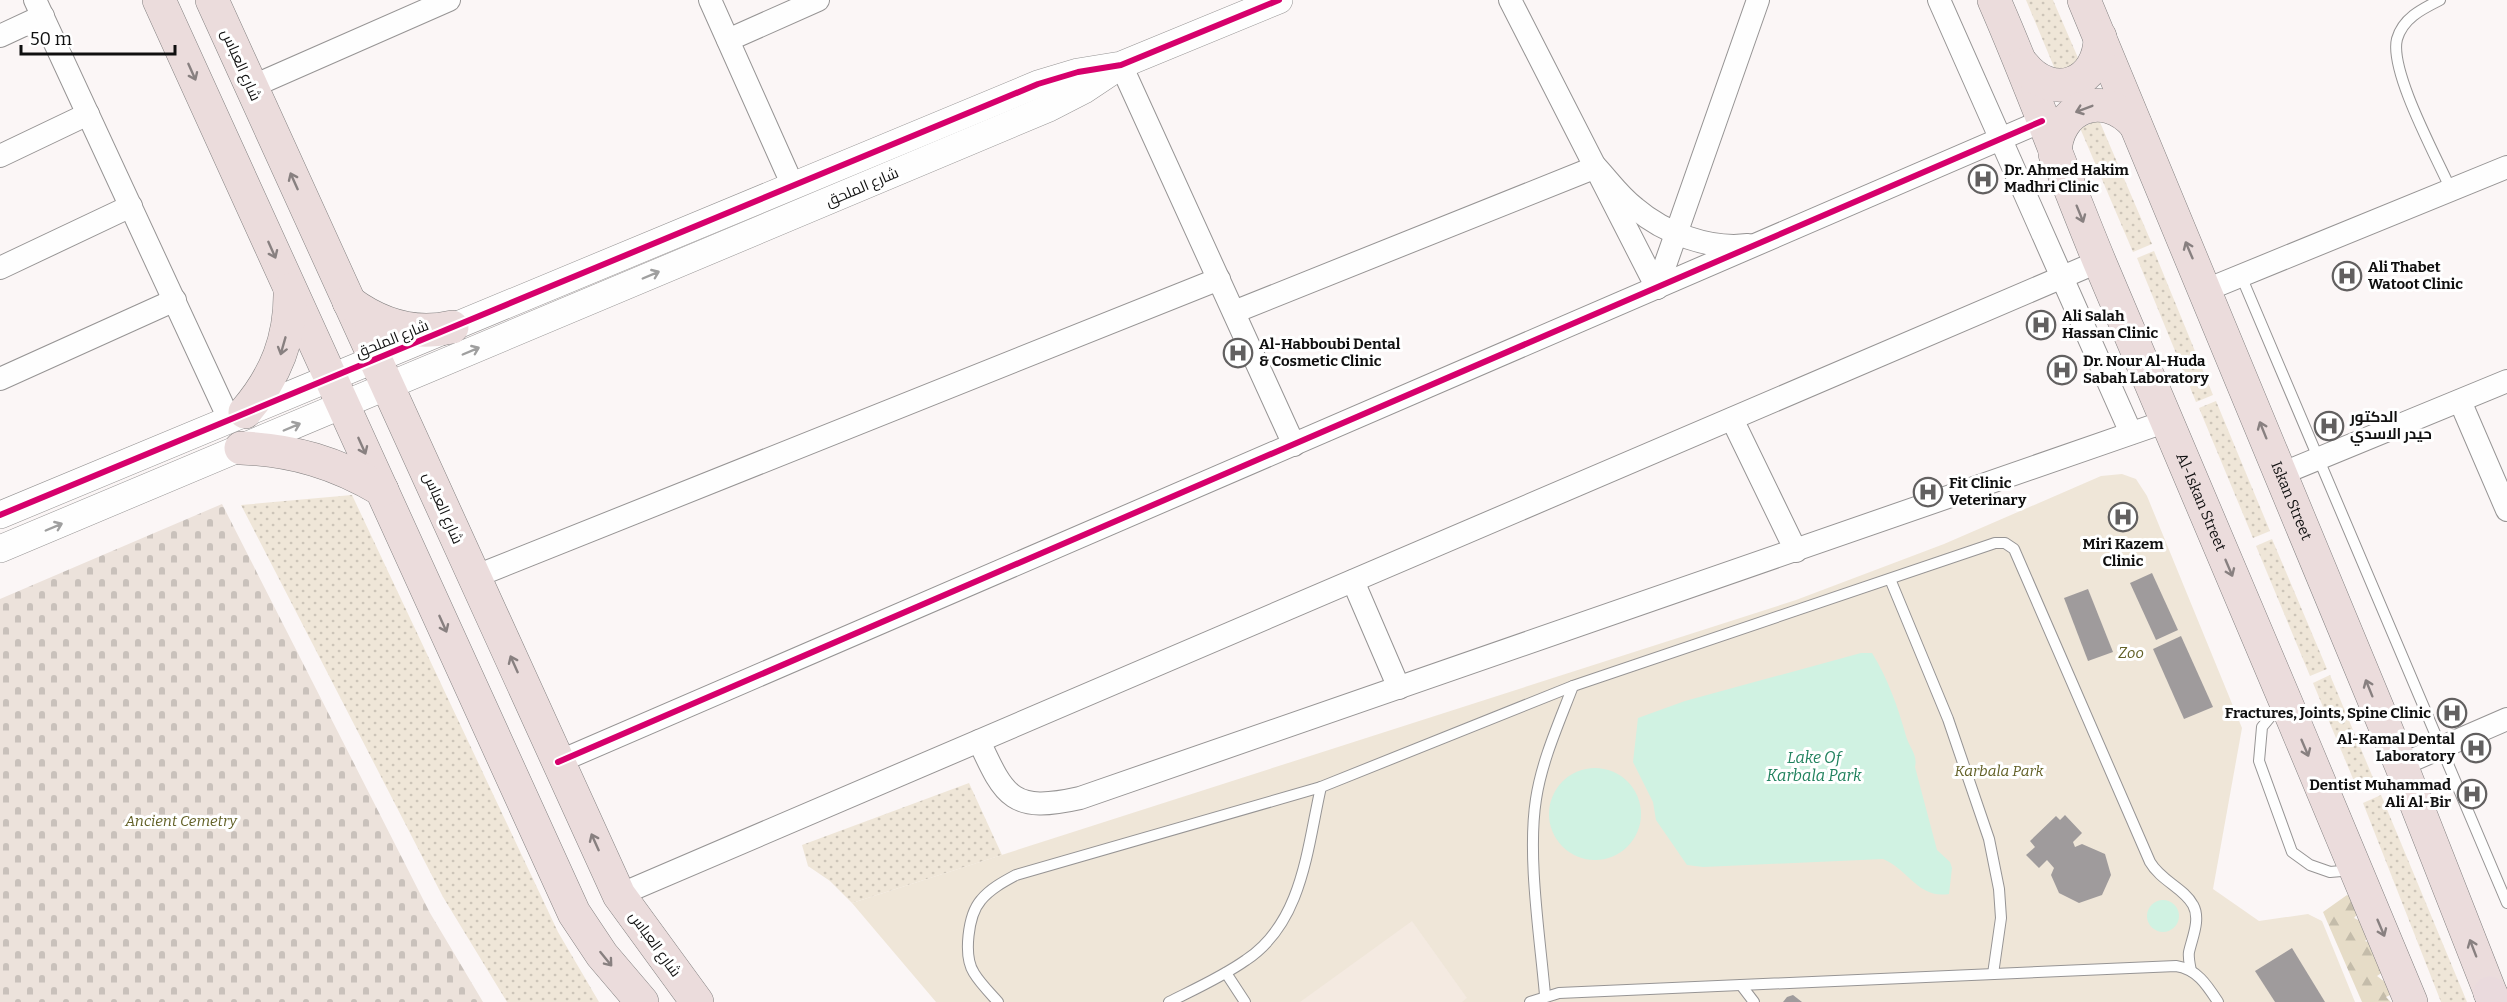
<svg xmlns="http://www.w3.org/2000/svg" width="2507" height="1002" viewBox="0 0 2507 1002" font-family="Bitter,Cairo,serif">
<style>
.grass{fill:url(#grass-dots)}
.forest{fill:url(#forest-firs)}
.cemetery{fill:url(#cemetery-stones)}
.park{fill:#efe6d8}
.pitch{fill:#f4eae1}
.water{fill:#d0f2e2}
.building{fill:#9f9b9c}
.lines{fill:none;stroke-linecap:round;stroke-linejoin:round}
.service-casing{stroke:#969494;stroke-width:12}
.minor-casing{stroke:#969494;stroke-width:24}
.tertiary-casing{stroke:#969494;stroke-width:28}
.primary-casing{stroke:#838181;stroke-width:34}
.trunk-casing{stroke:#838181;stroke-width:34}
.service{stroke:#fefefe;stroke-width:10}
.minor{stroke:#fefefe;stroke-width:22}
.tertiary{stroke:#fefefe;stroke-width:27}
.primary{stroke:#ebdcdc;stroke-width:33}
.trunk{stroke:#eadadd;stroke-width:33}
.cycleway-casing{stroke:#fff;stroke-width:10}
.cycleway{stroke:#d6006c;stroke-width:6}
.oneway{stroke:#888080}
.oneway2{stroke:#9f9f9f}
.labels{text-anchor:middle;stroke-width:6;stroke-linejoin:round;paint-order:stroke}
.street-label{font-size:15px;fill:#101010;stroke:#fff}
.poi-label{font-size:15px;font-weight:bold;fill:#101010;stroke:#fff;text-anchor:start}
.park-label{font-size:15px;font-style:italic;fill:#626026;stroke:#fff}
.water-label{font-size:16px;font-style:italic;fill:#21825e;stroke:#fff}
</style>
<defs>
<pattern id="grass-dots" width="8" height="8" patternUnits="userSpaceOnUse" patternTransform="scale(1.5)"><rect width="8" height="8" fill="#efe6d8"/><path d="M2 2h.1M6 6h.1" fill="none" stroke="#ccc4b8" stroke-width="1.8" stroke-linecap="round"/></pattern>
<pattern id="forest-firs" width="22" height="20" patternUnits="userSpaceOnUse" patternTransform="scale(1.5)"><rect width="22" height="20" fill="#e6dcc7"/><path d="M5 1l3.5 6h-7zM16 11l3.5 6h-7z" fill="#c4bcaa"/></pattern>
<pattern id="cemetery-stones" width="16" height="16" patternUnits="userSpaceOnUse" patternTransform="scale(1.5)"><rect width="16" height="16" fill="#ece2db"/><path d="M2 7V4a2 2 0 0 1 4 0v3zM10 15v-3a2 2 0 0 1 4 0v3z" fill="#c9c1bb"/></pattern>
</defs>
<rect width="100%" height="100%" fill="#fbf6f6"/>
<g class="grass">
<path d="M 2026,0 L 2053,0 L 2088,81 L 2064,91 Z"/>
<path d="M 2099,120 L 2152,244 L 2133,252 L 2080,128 Z"/>
<path d="M 2154,251 L 2213,395 L 2196,402 L 2137,258 Z"/>
<path d="M 2216,401 L 2270,531 L 2253,538 L 2199,408 Z"/>
<path d="M 352,495 L 558,932 L 599,1002 L 507,1002 L 443,897 L 241,505 Z"/>
<path d="M 2272,539 L 2327,669 L 2310,676 L 2256,546 Z"/>
<path d="M 2330,675 L 2376,785 L 2359,793 L 2313,683 Z"/>
<path d="M 969,783 L 1002,855 L 852,903 L 830,881 L 808,866 L 802,845 Z"/>
<path d="M 2381,795 L 2467,1002 L 2441,1002 L 2363,803 Z"/>
</g>
<path class="forest" d="M 2347,895 L 2358,901 L 2360,911 L 2354,918 L 2369,925 L 2369,937 L 2365,941 L 2373,944 L 2386,970 L 2377,976 L 2389,985 L 2392,994 L 2386,997 L 2391,1002 L 2362,1002 L 2323,912 Z"/>
<path class="cemetery" d="M 222,504 L 430,913 L 483,1002 L 0,1002 L 0,599 Z"/>
<path class="park" d="M 2122,474 L 2136,479 L 2147,496 L 2242,728 L 2213,889 L 2259,921 L 2308,914 L 2322,921 L 2355,1002 L 936,1002 L 852,903 L 1796,600 L 1944,544 L 2101,476 Z"/>
<path class="pitch" d="M 1412,921 L 1467,998 L 1462,1002 L 1300,1002 Z"/>
<g class="water">
<path d="M 1861,653 L 1872,653 C 1888,679 1898,707 1906,736 C 1909,747 1918,755 1915,767 L 1937,850 L 1950,862 L 1952,868 L 1949,894 C 1918,899 1908,869 1883,859 L 1703,867 L 1687,865 L 1656,820 L 1653,802 L 1633,762 L 1638,718 L 1685,701 Z"/>
<circle cx="1595" cy="814" r="46"/>
<circle cx="2163" cy="916" r="16"/>
</g>
<g class="building">
<path d="M 2152,573 L 2178,630 L 2156,640 L 2130,583 Z"/>
<path d="M 2088,589 L 2113,652 L 2088,661 L 2064,598 Z"/>
<path d="M 2181,636 L 2213,707 L 2184,719 L 2153,649 Z"/>
<path d="M 2065,815 L 2082,833 L 2073,842 L 2075,847 L 2082,844 L 2105,854 L 2111,875 L 2102,895 L 2079,903 L 2059,893 L 2051,875 L 2054,868 L 2047,860 L 2039,868 L 2026,855 L 2035,847 L 2030,841 L 2056,816 L 2060,820 Z"/>
<path d="M 2292,948 L 2325,1002 L 2275,1002 L 2255,971 Z"/>
<path d="M 1793,995 L 1802,1002 L 1783,1002 L 1787,997 Z"/>
</g>
<g class="lines">
<g class="service-casing">
<g id="service">
<path d="M 2440,0 C 2422,9 2403,18 2397,39 C 2389,71 2437,158 2451,190"/>
<path d="M 2241,276 L 2507,903"/>
<path d="M 1890,579 L 1948,719 L 1989,839 L 1999,889 L 2001,918 L 1993,974"/>
<path d="M 2281,704 L 2262,727 L 2259,761 L 2292,852 L 2310,865 L 2330,872 L 2353,870"/>
<path d="M 1226,973 L 1245,1002"/>
<path d="M 1741,985 L 1754,1002"/>
<path d="M 1545,995 C 1540,937 1527,856 1536,799 C 1542,760 1559,723 1573,686"/>
<path d="M 998,1002 C 990,993 980,983 974,973 C 963,956 968,915 981,900 C 990,889 1003,882 1016,875 L 1321,787 L 1573,686 L 1995,543 L 2005,543 L 2014,549 L 2150,862 C 2161,881 2184,888 2193,905 C 2201,919 2192,938 2189,952 C 2188,958 2190,965 2191,971"/>
<path d="M 1169,1002 C 1195,989 1222,977 1246,960 C 1303,922 1307,848 1321,787"/>
<path d="M 1530,1002 L 1559,993 L 2176,966 C 2197,969 2207,985 2218,1002"/>
</g>
</g>
<g class="minor-casing">
<g id="minor">
<path d="M 35,0 L 229,419"/>
<path d="M 710,0 L 793,186"/>
<path d="M 1510,0 L 1657,288"/>
<path d="M 1939,0 L 2131,433"/>
<path d="M 0,36 L 43,16"/>
<path d="M 728,40 L 818,0"/>
<path d="M 1121,65 L 1294,445"/>
<path d="M 251,87 L 449,0"/>
<path d="M 0,156 L 88,114"/>
<path d="M 0,268 L 131,206"/>
<path d="M 1657,288 L 1758,0"/>
<path d="M 2206,290 L 2507,167"/>
<path d="M 1234,312 L 1596,167 C 1609,181 1620,197 1635,208 C 1664,233 1710,250 1748,245"/>
<path d="M 0,379 L 175,300"/>
<path d="M 2460,401 L 2507,510"/>
<path d="M 1732,419 L 1796,551"/>
<path d="M 2281,474 L 2507,381"/>
<path d="M 474,577 L 1219,279"/>
<path d="M 1353,581 L 1399,688"/>
<path d="M 979,741 C 1005,798 1013,813 1080,798 L 2167,421"/>
<path d="M 558,762 L 2042,121"/>
<path d="M 2401,765 L 2507,719"/>
<path d="M 619,895 L 2100,261"/>
</g>
</g>
<g class="tertiary-casing">
<g id="tertiary">
<path d="M 0,515 L 1038,84 L 1078,72 L 1121,65 L 1279,0"/>
<path d="M 0,549 L 1049,108 L 1084,90 L 1114,70"/>
</g>
</g>
<g class="primary-casing">
<g id="primary">
<path d="M 159,0 L 574,913 L 602,955 L 642,1002"/>
<path d="M 212,0 L 619,895 L 697,1002"/>
<path id="s1" d="M 1994,0 C 2032,87 2064,176 2100,263 C 2204,509 2309,755 2411,1002"/>
<path id="s2" d="M 2084,0 L 2401,765 L 2494,1002"/>
<path d="M 2023,65 C 2052,102 2100,85 2100,37"/>
<path d="M 2055,154 C 2056,107 2103,88 2135,124"/>
<path d="M 349,302 C 380,325 414,336 452,327"/>
<path d="M 245,412 C 276,376 291,338 290,290"/>
<path d="M 241,448 C 293,450 337,463 382,490"/>
</g>
</g>
<g class="trunk-casing">
<path id="trunk" d="M 2490,993 L 2495,1002"/>
</g>
<use href="#service" class="service"/>
<use href="#minor" class="minor"/>
<use href="#tertiary" class="tertiary"/>
<use href="#primary" class="primary"/>
<use href="#trunk" class="trunk"/>
<g class="cycleway-casing">
<g id="cycleway">
<path d="M 0,515 L 1038,84 L 1078,72 L 1121,65 L 1279,0"/>
<path d="M 558,762 L 2042,121"/>
</g>
</g>
<use href="#cycleway" class="cycleway"/>
</g>
<defs><path id="oneway-shaft" d="M-6 0H5M1.5-3L5.5 0L1.5 3" fill="none" stroke-width="1.6" stroke-linecap="round" stroke-linejoin="round" transform="scale(1.5)"/></defs>
<g class="oneway">
<use href="#oneway-shaft" transform="translate(192 72) rotate(66)"/>
<use href="#oneway-shaft" transform="translate(2084 109) rotate(159)"/>
<use href="#oneway-shaft" transform="translate(294 181) rotate(-114)"/>
<use href="#oneway-shaft" transform="translate(2080 214) rotate(68)"/>
<use href="#oneway-shaft" transform="translate(272 250) rotate(66)"/>
<use href="#oneway-shaft" transform="translate(2189 250) rotate(-113)"/>
<use href="#oneway-shaft" transform="translate(283 346) rotate(106)"/>
<use href="#oneway-shaft" transform="translate(2263 430) rotate(-112)"/>
<use href="#oneway-shaft" transform="translate(362 446) rotate(66)"/>
<use href="#oneway-shaft" transform="translate(2229 568) rotate(67)"/>
<use href="#oneway-shaft" transform="translate(443 624) rotate(66)"/>
<use href="#oneway-shaft" transform="translate(514 664) rotate(-114)"/>
<use href="#oneway-shaft" transform="translate(2369 688) rotate(-112)"/>
<use href="#oneway-shaft" transform="translate(2305 748) rotate(67)"/>
<use href="#oneway-shaft" transform="translate(595 842) rotate(-114)"/>
<use href="#oneway-shaft" transform="translate(2381 928) rotate(67)"/>
<use href="#oneway-shaft" transform="translate(2473 948) rotate(-111)"/>
<use href="#oneway-shaft" transform="translate(606 959) rotate(51)"/>
</g>
<g class="oneway2">
<use href="#oneway-shaft" transform="translate(651 275) rotate(-23)"/>
<use href="#oneway-shaft" transform="translate(471 351) rotate(-23)"/>
<use href="#oneway-shaft" transform="translate(292 427) rotate(-23)"/>
<use href="#oneway-shaft" transform="translate(54 527) rotate(-23)"/>
</g>
<defs>
<g id="hospital-ring" transform="scale(1.5)"><circle r="9.5" fill="#fff" stroke="#626060" stroke-width="1.5"/><path d="M-5-5h3v3.5h4V-5h3V5h-3V1.5h-4V5h-3Z" fill="#626060"/></g>
</defs>
<g fill-rule="evenodd">
<use href="#hospital-ring" x="1983" y="179"/>
<use href="#hospital-ring" x="2347" y="276"/>
<use href="#hospital-ring" x="2041" y="325"/>
<use href="#hospital-ring" x="1238" y="353"/>
<use href="#hospital-ring" x="2062" y="370"/>
<use href="#hospital-ring" x="2329" y="426"/>
<use href="#hospital-ring" x="1928" y="492"/>
<use href="#hospital-ring" x="2123" y="517"/>
<use href="#hospital-ring" x="2452" y="713"/>
<use href="#hospital-ring" x="2476" y="748"/>
<use href="#hospital-ring" x="2472" y="794"/>
</g>
<g class="labels">
<g class="street-label">
<text transform="translate(241 65) rotate(66)" y="5">شارع العباس</text>
<text transform="translate(862 187) rotate(-23)" y="5">شارع الملحق</text>
<text transform="translate(392 339) rotate(-22)" y="5">شارع الملحق</text>
<text dy="5" stroke="none"><textPath href="#s2" startOffset="542">Iskan Street</textPath></text>
<text dy="5" stroke="none"><textPath href="#s1" startOffset="543">Al-Iskan Street</textPath></text>
<text transform="translate(443 508) rotate(66)" y="5">شارع العباس</text>
<text transform="translate(655 944) rotate(54)" y="5">شارع العباس</text>
</g>
<g class="poi-label">
<text x="2004" y="175">Dr. Ahmed Hakim<tspan x="2004" dy="17">Madhri Clinic</tspan></text>
<text x="2368" y="272">Ali Thabet<tspan x="2368" dy="17">Watoot Clinic</tspan></text>
<text x="2062" y="321">Ali Salah<tspan x="2062" dy="17">Hassan Clinic</tspan></text>
<text x="1259" y="349">Al-Habboubi Dental<tspan x="1259" dy="17">&amp; Cosmetic Clinic</tspan></text>
<text x="2083" y="366">Dr. Nour Al-Huda<tspan x="2083" dy="17">Sabah Laboratory</tspan></text>
<text x="2350" y="422">الدكتور<tspan x="2350" dy="17">حيدر الاسدي</tspan></text>
<text x="1949" y="488">Fit Clinic<tspan x="1949" dy="17">Veterinary</tspan></text>
<text x="2123" y="549" text-anchor="middle">Miri Kazem<tspan x="2123" dy="17">Clinic</tspan></text>
<text x="2431" y="718" text-anchor="end">Fractures, Joints, Spine Clinic</text>
<text x="2455" y="744" text-anchor="end">Al-Kamal Dental<tspan x="2455" dy="17">Laboratory</tspan></text>
<text x="2451" y="790" text-anchor="end">Dentist Muhammad<tspan x="2451" dy="17">Ali Al-Bir</tspan></text>
</g>
<g class="park-label">
<text x="2131" y="658">Zoo</text>
<text x="1999" y="776">Karbala Park</text>
<text x="181" y="826">Ancient Cemetry</text>
</g>
<g class="water-label">
<text x="1814" y="763">Lake Of<tspan x="1814" dy="18">Karbala Park</tspan></text>
</g>
</g>
<path d="M21 45v9h154v-9" fill="none" stroke="#101010" stroke-width="3"/>
<text x="30" y="45" font-size="18" fill="#101010" stroke="#ffffff" stroke-width="4.5" paint-order="stroke">50 m</text>
</svg>
